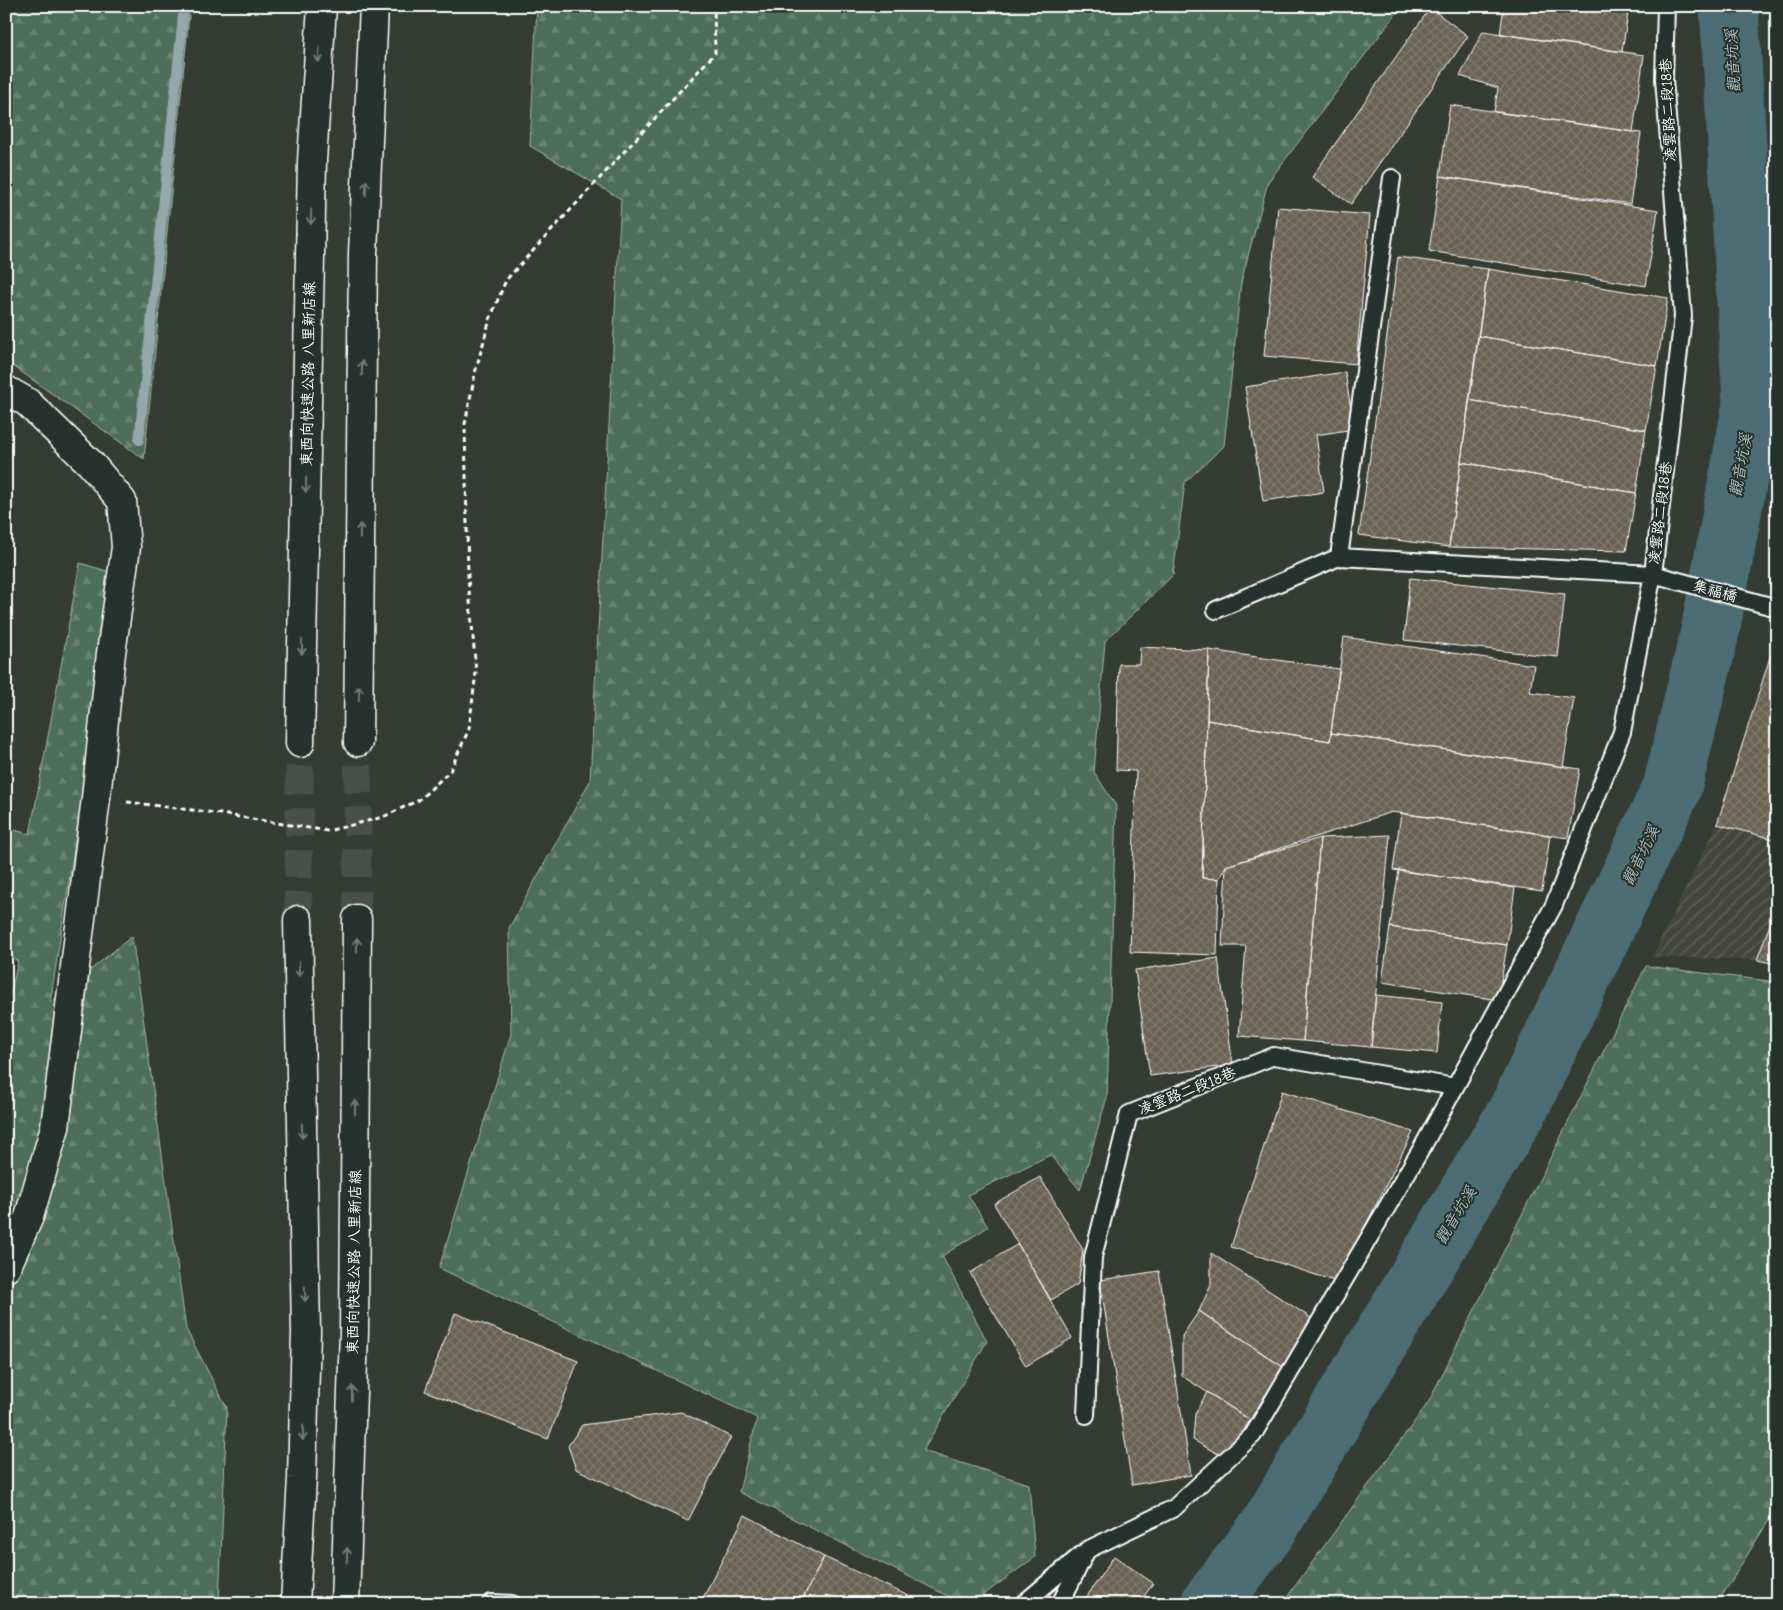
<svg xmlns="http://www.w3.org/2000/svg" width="1783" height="1610" font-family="'Comic Neue','LXGW WenKai TC',sans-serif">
<defs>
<pattern id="industrial-furrows" width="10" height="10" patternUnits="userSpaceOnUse" patternTransform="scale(1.25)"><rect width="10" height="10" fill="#44473d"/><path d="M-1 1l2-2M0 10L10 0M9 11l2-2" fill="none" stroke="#60635a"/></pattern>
<pattern id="forest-firs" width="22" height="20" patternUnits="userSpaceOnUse" patternTransform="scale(1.25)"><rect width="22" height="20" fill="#4e6e59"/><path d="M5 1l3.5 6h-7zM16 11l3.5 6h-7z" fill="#698472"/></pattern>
<pattern id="building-cross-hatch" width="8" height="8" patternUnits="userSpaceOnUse" patternTransform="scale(1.25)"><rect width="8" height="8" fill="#6a6252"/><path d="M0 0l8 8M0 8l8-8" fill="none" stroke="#807a6c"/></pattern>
</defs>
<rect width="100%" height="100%" fill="#343c34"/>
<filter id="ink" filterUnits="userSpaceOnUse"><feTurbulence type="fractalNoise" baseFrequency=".02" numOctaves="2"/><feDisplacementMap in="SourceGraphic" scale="10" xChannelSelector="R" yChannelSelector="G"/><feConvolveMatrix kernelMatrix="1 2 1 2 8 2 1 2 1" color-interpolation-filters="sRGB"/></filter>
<g filter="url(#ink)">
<!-- industrial -->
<path fill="url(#industrial-furrows)" d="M1772,651h5v313l-20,-4 -105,-3 65,-133z"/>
<!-- forest -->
<path fill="url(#forest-firs)" stroke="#a6b6ac" d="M6,6h184l-46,453 -138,-98z
M537,6h865l-134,176 -27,100 -17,164 -39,36 -12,93 -68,66 -11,131 22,34 -9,291 -27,93 -30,-35 -82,40 20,32 -46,29 45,85 -64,110 106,33 6,73 -64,47h-7l-225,-112 18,-74 -318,-150 72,-234 -2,-106 81,-147 31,-582 -91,-53z
M80,563l37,11 -67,429 82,-67 54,393 41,79 -8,196h-213v-592l12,-50 -12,-11v-123l24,6z
M1646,966l131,16v525l-60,97h-435l146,-201z"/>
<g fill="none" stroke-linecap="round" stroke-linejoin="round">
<!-- stream -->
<path stroke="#94a7ab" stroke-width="10" d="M139,440l45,-434"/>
<!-- river -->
<path stroke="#4c6d73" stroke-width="59" d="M1210,1604l57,-74 252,-422 153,-320 38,-156 42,-228 -23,-398"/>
</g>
<!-- building -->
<path fill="url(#building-cross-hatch)" stroke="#fff" d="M1504,6h125l-7,46 -122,-18z
M1430,8l38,28 -117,168 -39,-27z
M1483,31l161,24 -11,77 -139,-20 4,-24 -38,-12z
M1450,105l191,28 -11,71 -190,-28z
M1440,176l218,34 -12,76 -217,-35z
M1278,207l92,8 -14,149 -92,-8z
M1398,257l90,12 -39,278 -90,-12z
M1488,269l180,29 -11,68 -179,-30z
M1478,336l179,30 -11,64 -177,-30z
M1345,372l9,57 -38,6 8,57 -61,9 -18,-114z
M1469,400l177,30 -10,63 -175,-31z
M1461,462l175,31 -10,58 -177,-4z
M1410,578l155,16 -7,63 -154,-17z
M1344,637l190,28 -4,27 44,6 -11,69 -232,-34z
M1140,647l69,3 -7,228 17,1 -2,76 -87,-3 6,-181 -20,-1 3,-106h20z
M1209,650l130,19 -9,72 -123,-21z
M1772,651h5v189l-60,-16z
M1207,720l123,21 1,-8 249,36 -12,69 -176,-26 -166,54 -7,13 -17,-1z
M1401,813l149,22 -8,56 -149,-21z
M1390,835l-19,212 -68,-6 17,-203z
M1320,838l-17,203 -64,-5 7,-90h-24l4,-80z
M1399,870l116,18 -8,57 -117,-18z
M1777,905v59l-20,-4z
M1390,927l117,18 -9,55 -116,-18z
M1218,958l15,107 -83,11 -15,-106z
M1376,995l66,7 -5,51 -66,-6z
M1282,1091l131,41 -76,150 -106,-35z
M1040,1177l43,73 -5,34 -27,16 -57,-96z
M1018,1244l54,94 -46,28 -56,-93z
M1211,1253l100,65 -28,49 -84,-56 12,-26z
M1159,1271l32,204 -59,10 -32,-205z
M1199,1311l84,56 -33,53 -68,-44v-40z
M455,1313l123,48 -30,78 -123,-48z
M1207,1392l43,28 -9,15 -21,20 -27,-15 2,-26z
M681,1412l50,25 -43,84 -112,-52 -8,-23 14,-21z
M745,1515l79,42 -24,47h-100z
M1114,1556l39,27 -14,21h-57z
M824,1557l102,47h-126z"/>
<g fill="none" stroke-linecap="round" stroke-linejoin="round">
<!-- trunk-tunnel -->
<path stroke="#485048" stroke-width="28" stroke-dasharray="28 14" stroke-linecap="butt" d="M357,919l1,-177
M298,920l2,-177"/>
<!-- service casing -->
<g stroke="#fff" stroke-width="20">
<path id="service" d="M1339,557l53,-379
M1216,610l123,-53 314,17 124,34
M1086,1415l7,-158 36,-143 145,-58 181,31
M491,1603l21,1
M1023,1604l58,-49
M1060,1604l27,-54 87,-42 79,-73 170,-289 131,-241 68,-173 31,-158 30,-258 -19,-237 2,-73"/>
</g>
<!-- minor casing -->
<g stroke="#fff" stroke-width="31">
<path id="minor" d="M6,390l21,12 64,62 31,37 4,46 -15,106 -15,145 -41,329 -26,90 -23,51"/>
</g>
<!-- trunk casing -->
<g stroke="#fff" stroke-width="31">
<path id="trunk" d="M358,742l5,-489 11,-247
M300,743l12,-582 10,-155
M295,1604l7,-126 4,-146 -8,-412
M345,1604l9,-273 3,-412"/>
</g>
<!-- path -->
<path stroke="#fff" stroke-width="3" stroke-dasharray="5 4" stroke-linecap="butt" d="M127,802l81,10 120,19 55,-14 36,-17 31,-29 19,-42 7,-57 -8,-94 -3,-154 11,-55 14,-50 16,-39 209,-227 -1,-47"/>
<!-- service -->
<use href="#service" stroke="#26332d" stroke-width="16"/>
<!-- minor -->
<use href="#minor" stroke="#26332d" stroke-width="28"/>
<!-- trunk -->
<use href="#trunk" stroke="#26332d" stroke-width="28"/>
</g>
<!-- one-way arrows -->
<defs><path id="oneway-shaft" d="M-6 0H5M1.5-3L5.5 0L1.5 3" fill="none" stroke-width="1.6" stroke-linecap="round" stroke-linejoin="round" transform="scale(1.25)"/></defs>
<g stroke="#727a76">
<use href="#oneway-shaft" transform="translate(319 55) rotate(94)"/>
<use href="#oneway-shaft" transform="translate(366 188) rotate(-88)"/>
<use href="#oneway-shaft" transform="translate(311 217) rotate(91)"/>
<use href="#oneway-shaft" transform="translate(362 368) rotate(-89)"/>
<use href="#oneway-shaft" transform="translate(306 485) rotate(91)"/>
<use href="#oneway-shaft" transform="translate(360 531) rotate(-89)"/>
<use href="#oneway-shaft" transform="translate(302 647) rotate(91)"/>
<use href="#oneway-shaft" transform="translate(359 693) rotate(-89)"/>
<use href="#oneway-shaft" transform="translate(357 945) rotate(-90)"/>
<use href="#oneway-shaft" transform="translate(299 969) rotate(89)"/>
<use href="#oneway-shaft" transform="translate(355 1107) rotate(-90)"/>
<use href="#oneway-shaft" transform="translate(302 1131) rotate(89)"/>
<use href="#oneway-shaft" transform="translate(305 1294) rotate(89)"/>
<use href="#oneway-shaft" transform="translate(352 1393) rotate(-89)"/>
<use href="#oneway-shaft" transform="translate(303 1433) rotate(91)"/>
<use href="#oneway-shaft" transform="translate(347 1555) rotate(-88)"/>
</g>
</g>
<g text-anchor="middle" stroke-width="4" stroke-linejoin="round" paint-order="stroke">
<!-- street labels -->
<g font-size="15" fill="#fff" stroke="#26332d">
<text transform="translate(1668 110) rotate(-93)" y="5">凌雲路二段18巷</text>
<text transform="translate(308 374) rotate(-89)" y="5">東西向快速公路 八里新店線</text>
<text transform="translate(1660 513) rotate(-83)" y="5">凌雲路二段18巷</text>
<text transform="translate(1715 591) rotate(15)" y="5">集福橋</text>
<text transform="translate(1187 1091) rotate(-22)" y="5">凌雲路二段18巷</text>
<text transform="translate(354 1262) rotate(-89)" y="5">東西向快速公路 八里新店線</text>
</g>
<!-- water labels -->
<g font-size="16" font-style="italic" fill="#aebdc0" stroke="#26332d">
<text transform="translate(1732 61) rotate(-93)" y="6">觀音坑溪</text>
<text transform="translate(1740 465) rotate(-80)" y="6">觀音坑溪</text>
<text transform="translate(1640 855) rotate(-64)" y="6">觀音坑溪</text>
<text transform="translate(1455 1215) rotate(-59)" y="6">觀音坑溪</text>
</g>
</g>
<!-- margin -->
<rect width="1783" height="1610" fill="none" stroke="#26332d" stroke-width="25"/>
<rect x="12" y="12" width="1758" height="1585" fill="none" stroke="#fff" stroke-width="2" filter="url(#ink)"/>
</svg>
